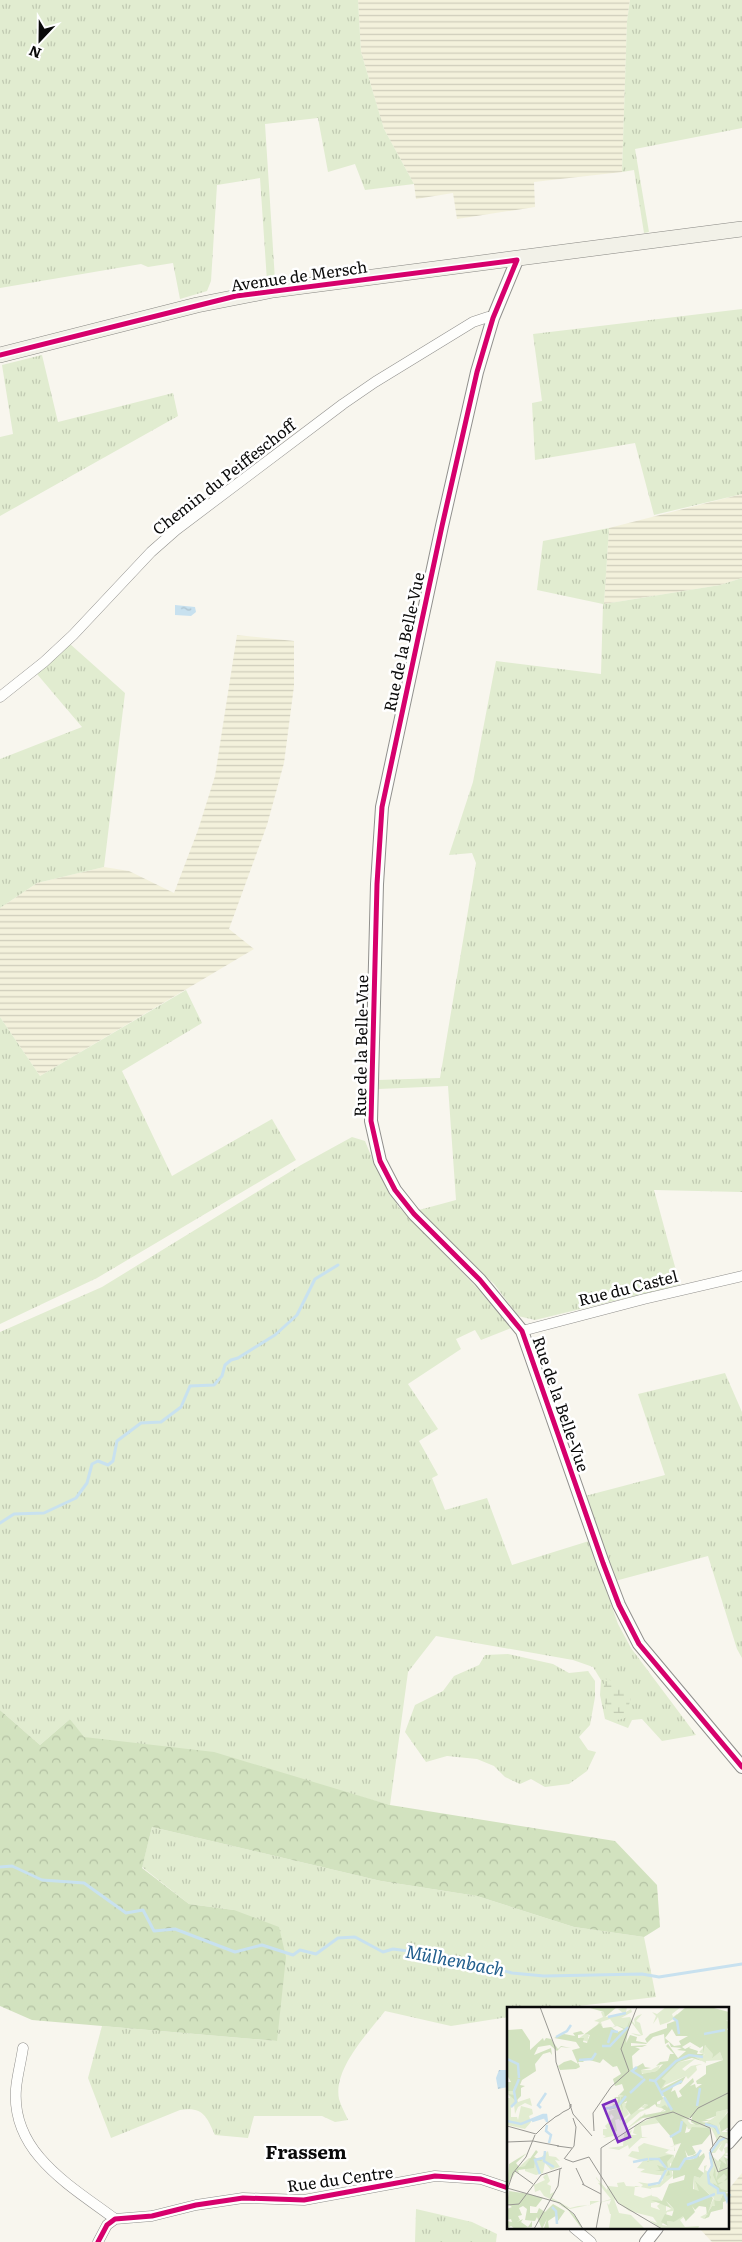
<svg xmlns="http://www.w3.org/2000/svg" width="742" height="2242" font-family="Literata,serif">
<defs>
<pattern id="farmland-rules" width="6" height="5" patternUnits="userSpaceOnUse" patternTransform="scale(1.25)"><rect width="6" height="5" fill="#f3f1dc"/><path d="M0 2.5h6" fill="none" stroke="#cfcdbb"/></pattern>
<pattern id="grass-tufts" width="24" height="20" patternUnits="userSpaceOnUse" patternTransform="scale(1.25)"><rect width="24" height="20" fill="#e1ecd0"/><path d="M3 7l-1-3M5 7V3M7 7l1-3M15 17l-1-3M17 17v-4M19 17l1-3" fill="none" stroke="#c0c9b1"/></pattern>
<pattern id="forest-crowns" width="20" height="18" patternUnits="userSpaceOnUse" patternTransform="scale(1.25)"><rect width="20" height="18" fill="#d2e2bf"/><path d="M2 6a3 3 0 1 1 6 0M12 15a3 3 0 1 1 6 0" fill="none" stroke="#b3c1a3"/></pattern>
<pattern id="wetland-marsh" width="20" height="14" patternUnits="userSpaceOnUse" patternTransform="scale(1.25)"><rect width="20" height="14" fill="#e1ecd0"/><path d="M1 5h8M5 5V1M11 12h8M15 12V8" fill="none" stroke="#c0c9b1"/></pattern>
<pattern id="water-ripples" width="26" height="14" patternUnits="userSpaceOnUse" patternTransform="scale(1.25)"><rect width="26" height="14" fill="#c8e1ef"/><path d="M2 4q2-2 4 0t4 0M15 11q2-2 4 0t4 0" fill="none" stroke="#aac0cc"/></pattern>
</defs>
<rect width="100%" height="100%" fill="#f8f6ee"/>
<!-- farmland -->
<path fill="url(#farmland-rules)" d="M358,0h272l-3,21 -5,151 -88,10 1,25 -78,12 -4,-26 -37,6 -2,-15 -30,-55 -23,-77z
M742,494v84l-22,7 -116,19 5,-76z
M237,635l57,6v45l-10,77 -17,62 -38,104 25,20 -214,127 -40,-59v-109l37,-25 67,-16 25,4 45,22 24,-63 17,-54z
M742,2173v69h-30l-13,-14h29v-38z"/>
<!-- grass -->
<path fill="url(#grass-tufts)" d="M0,0h358l3,52 23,77 30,55 -49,6 -10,-26 -27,8 -10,-54 -53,6 10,156 -8,1 -7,-103 -43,7 -6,96 -4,10 -27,8 -7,-36 -25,4 -7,-3 -141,24z
M630,0h112v128l-107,21 14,83 -5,1 -10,-63 -12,2 5,-151z
M742,309v185l-88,21 -19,-72 -100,17 -3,-57 10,-2 -9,-67z
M42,355l16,67 115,-29 5,23 -178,100v-79l13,-3 -11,-69z
M609,528l-5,76 116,-19 22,-7v614l-88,-2 26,95 -145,35 -17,-4 -23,-31 -76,-75 37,-10 -8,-114 -70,3v-9l62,-2 36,-215 -4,-10 -23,2 24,-73 23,-121 105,13 2,-70 -66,-14 6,-49z
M70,644l55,49 -21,174 -67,16 -37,25v-149l82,-32 -45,-53z
M186,990l16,33 -80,48 50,105 100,-57 24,41 -199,118 -97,46v-307l40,59z
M352,1137l13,4 9,22 24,43 81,84 32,38 -30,12 -6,-10 -19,9 5,10 -53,35 30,45 -19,12 19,34 -6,3 13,32 42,-12 25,67 77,-24 29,83 13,24 65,87 -34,6 -20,-22 -10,1 -4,8 -23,-9 -5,-24 1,-15 -8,-13 -20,-7 -137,-24 -28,36 -18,133 -46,-13 -261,-55 -13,-18 -30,26 -40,-35v-378l102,-45 199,-122z
M725,1373l17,39v246l-5,-9 -29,-93 -93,25 -30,-85 80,-21 -27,-81z
M508,1654l45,10 16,9 19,-2 7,10v16l-5,28 -11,12 9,13 8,2 -9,19 -18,13 -24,3 -14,-8 -11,5 -15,-7 -11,-11 -17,-7 -30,-3 -21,6 -21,-30 10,-27 28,-14 11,-15 25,-11 6,-10z
M152,1827l229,54 96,15 97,31 70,10 12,60 -95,11h-53v9l-57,9 -66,-15c-17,22 -52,58 -46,88 2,7 6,14 9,21l-13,2 -13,-6h-68l-6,22 -33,-3c-8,-18 -12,-29 -35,-25l-69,28 -23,-60 14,-52 175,15 -43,-131 -45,-6 -47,-37z
M416,2209l56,13 25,12 -1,8h-81z"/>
<!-- forest -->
<path fill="url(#forest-crowns)" d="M0,1710l40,35 30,-26 14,18 130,15 176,53 225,36 42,44 3,42 -16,10 -70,-10 -97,-31 -96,-15 -229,-54 -10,41 47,36 45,6 45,17 7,30 -9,84 -245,-21 -32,-14z"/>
<!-- wetland -->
<path fill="url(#wetland-marsh)" d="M605,1679l17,4 9,15 -6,20 -8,2 -10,-6 -4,-22z"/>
<!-- water -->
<path fill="url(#water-ripples)" d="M175,605l20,2 1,5 -5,4 -16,-1z
M499,2070h7l2,2v15l-10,2 -2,-11z"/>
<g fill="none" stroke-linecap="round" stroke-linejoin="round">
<!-- stream -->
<path stroke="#c8e1ef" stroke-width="3" d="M0,1523l14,-9 30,-1 32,-15 11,-15 5,-19 6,-3 10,4 5,-4 4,-20 24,-18 20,-1 20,-15 9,-21 24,-1 8,-9 3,-11 6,-5 7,-2 37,-23 22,-20 18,-36 23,-14
M0,1867l12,-1 30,14 42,3 42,30 17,-3 11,21 21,-2 60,23 27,-7 31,10 7,-5 16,4 22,-16 17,-1 28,15 10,-3 61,8 58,16 32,3 98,-2 17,3 83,-13"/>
<!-- minor casing -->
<g stroke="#91908d" stroke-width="11">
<path id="minor" d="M0,697l44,-35 29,-27 78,-83 25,-22 167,-126 32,-22 98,-60 15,-5 5,1
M522,1331l122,-32 98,-23
M23,2048c-2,14 -6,28 -7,41 -5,64 55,97 99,130l37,-3 44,-11 47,-7 61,2 131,-24 46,3 27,9
M574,2228l17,14
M98,2242l9,-17 8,-6"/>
</g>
<!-- tertiary casing -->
<g stroke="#91908d" stroke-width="14">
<path id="tertiary" d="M517,260l-24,58 -16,54 -35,154 -60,281 -5,77 -6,237 9,40 15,29 19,24 66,66 42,51 81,232 16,42 20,39 103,123
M728,2143l14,-16
M646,2242l11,-14"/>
</g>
<!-- secondary casing -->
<g stroke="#888783" stroke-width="16">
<path id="secondary" d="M0,355l197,-50 76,-15 469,-61"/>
</g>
<!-- minor -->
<use href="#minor" stroke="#fefefc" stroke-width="10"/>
<!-- tertiary -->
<use href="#tertiary" stroke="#fefefc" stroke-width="12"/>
<!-- secondary -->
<use href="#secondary" stroke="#f2f1e8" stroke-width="15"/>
<!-- cycleway casing -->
<g stroke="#fff" stroke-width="8">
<path id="cycleway" d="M0,355l236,-59 281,-36 -24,58 -16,54 -35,154 -60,281 -5,77 -6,237 9,40 15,29 19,24 66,66 42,51 81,232 16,42 20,39 103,123
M98,2242l9,-17 8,-6 37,-3 44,-11 47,-7 61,2 131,-24 46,3 27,9"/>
</g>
<!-- cycleway -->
<use href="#cycleway" stroke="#d6006c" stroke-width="5"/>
</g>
<g text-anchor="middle" stroke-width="5" stroke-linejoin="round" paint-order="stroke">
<!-- street labels -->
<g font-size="16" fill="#0a0a0a" stroke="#fff">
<text transform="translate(299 276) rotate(-8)" y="6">Avenue de Mersch</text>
<text transform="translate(224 477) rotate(-38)" y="6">Chemin du Peiffeschoff</text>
<text transform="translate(404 642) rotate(-78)" y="6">Rue de la Belle-Vue</text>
<text transform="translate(361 1046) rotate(-89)" y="6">Rue de la Belle-Vue</text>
<text transform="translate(628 1288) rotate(-14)" y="6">Rue du Castel</text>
<text transform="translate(561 1404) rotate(71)" y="6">Rue de la Belle-Vue</text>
<text transform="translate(340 2179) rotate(-8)" y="6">Rue du Centre</text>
</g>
<!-- water labels -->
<g font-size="18" font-style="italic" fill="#225e8d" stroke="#fff">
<text transform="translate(455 1961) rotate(11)" y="6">Mülhenbach</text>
</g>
<!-- quarter labels -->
<g font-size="19" font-weight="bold" fill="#0a0a0a" stroke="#fff">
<text x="306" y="2159">Frassem</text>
</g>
</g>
<!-- overview -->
<g transform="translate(507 2007)">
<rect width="222" height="222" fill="#f8f6ee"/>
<path d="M120,0l-1,5 5,-3 1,3 -11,6 9,-1 5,8 -1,-6 3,-3 5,-2 -6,7 4,2 3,12 -4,1 -4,-1 -4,-2 10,2 -9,-12 -6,7 -9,-4 -9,3 7,-3 -5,-7 -9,3 2,6 -3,-5 -14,11 4,2 -2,1 1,5 -11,-3 19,-14 2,-3 -5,-1 9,-4 -2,-5h4v5l15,-2 3,-2 -5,-4zM159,0h15l-9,7 1,3 4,-3v2l-8,6 -9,3 -2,-8 -5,7 3,-8 -4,-4 5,2zM199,38l8,8 -2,4 8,-5 3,8 -17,1v2h-1l-9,3 1,4 -9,9 -2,-3 -21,9 -2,3 6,3 -6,3 4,6 2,4 -1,4 -11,7 7,-6 -7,-2 -1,-3h4l2,-8 3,4v-3l-10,-9 -3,5 -4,-11 -5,2v-3l-7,-5 18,3 2,-8 -12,3 -9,-4h16l9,-5 -5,15 6,2 -4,3 -1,-3 -1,4 4,4 3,-4 -1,-6 18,-18 16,-3 -13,10 3,2 6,-5 15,-3 -14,-7 13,-1 -6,-3zM8,78l3,17 12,-4 2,8 -7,-3 -7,4 -3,7 -1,-10 -3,4v9h6l1,3 3,-14 11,3 1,5 -4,2 2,6 -6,7 -18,-4v-27h3l-3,-7h6zM121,83h4l-11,14 1,4v-5h7l-4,3 4,8 -9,7 -1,-2 -4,1 2,11 -5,2 7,2 -16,3 3,-2 -3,-1v-6h4l-2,-3 9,-9 -3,-3 -2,5 -4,-5 3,1 1,-4 10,-3 -1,-13 6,1zM139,97l4,4 -10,4 1,5 4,-4 1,3 -22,15 17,-15 -1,-4 -16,14 -2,-3 13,-13 10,-1 -4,-2zM185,100l1,3 -5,11 3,3 12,1 13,-9v-4l13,-3 -10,16 2,7h7l-3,-2 4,-1 -2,9 2,-1v7l-3,-1 -4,9 -3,-3 4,-7 -8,11h-5l6,-6v-9l-5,-10 -23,1 -2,-5 -4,-1 -3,-7h11zM147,110l5,6 -18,3 1,11 6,1h-7l-12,11 -1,-4 -9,5 -11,-2 15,-2 1,-12 8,-4 -2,5h7l-4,-2 2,-8zM137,136l30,8v-5l-5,1 13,-4 -8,3 1,5h3h-4l-5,-1 -4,3 9,2v4l4,-2 1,10 7,-9 11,-2 -10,4 -7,8 -10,-5v5h5h-4l2,8 -13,11 -9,1 1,8 5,1 2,-5 -2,5 5,4 -11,2v4l9,3 -3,-4 5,-4 4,3v6l5,-2 -7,-8 9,7 9,1 -15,3 -5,13 6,1 -1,-5 7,1 9,-8v1l3,4v3l-2,-5 -4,3 5,7 14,-1 -1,3h-37l-12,-9 8,3 -4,-6 -24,-6 -15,-12 5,14 12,2 14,14h-36l2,-15h-1l-3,-11 2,2 2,-5 -9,2 -6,24 5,-24 10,-3 -13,-16h2l-4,-5v-1l11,13 1,-4 10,1 -1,-4 7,-1 2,4 15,1 2,-2 -5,-3 19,3 6,-5 -2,-5h-4v4v-4l-17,-3 5,-3 -8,-1 6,-7 -15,-5 4,-5 7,1 -1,-5zM128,179l16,3 1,6 -9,3 -9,-3zM222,139v6l-4,2 4,2h-5l5,8 -4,-5 1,5 -3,-2 -4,5 -2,12 7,-5 4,2 1,15 -8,-1 8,4h-6l-3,7 -6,-1 2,6h-4l-8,13 -4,-2 6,-3 8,-16 -19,-16 5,9 -6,2v-17l6,2 4,-5v-7l3,-1 -2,5 4,2 4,-6 -4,-8 2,-3 7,6 7,-8 -1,-5zM41,144l1,5 7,1 4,4 -5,-1 5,7 -9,3 -6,-7 -2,10 -7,2 -11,-4v-5l-6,1 10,-9 9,2zM40,166l3,8 -3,3 4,2 -1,8 4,-2 -2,6 18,10 8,-2 12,-1v-4h10l-11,4 2,10 -2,-10 -19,4 -26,-13 -4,-6 -5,2 -1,-7 11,-5 -2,-3z" fill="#e1ecd0" fill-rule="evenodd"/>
<path d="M110,0l-12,10 -1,-5 -14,-4zM179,0l28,1 15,4v9l-3,-1 4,3 -3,7h3l-1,79 -13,3v4l-11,4h6l-10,2 9,1 6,3 3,5v4l-8,-11 -15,1 -5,-3 1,-5 -11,2 6,6 -2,8 4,-1 3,-5 17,1 2,5 -9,11 -10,2 4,7 -3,2 -5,1 -3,-6 2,7 -5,5 1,2 2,-4 9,-1v-1h-6l12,-6 -1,5 5,-4 1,4 -7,12 6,4 -4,5 -6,-2 -1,13 6,2 -4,-10 18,17 -6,17 -1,-8 -7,-1 -4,4 -3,-4 3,6 -9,9 -3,-5 -9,6 -7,-1 1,5 -7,-4 4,-8 7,2 2,-7 -8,-8 5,7 -20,-8 11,1 7,-17 15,-4 1,-5 -12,4v-8l-4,-1 1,5 -4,1 15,-33 -7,2 -2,-7 -18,-21 -13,1 -6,5 6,-6 4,-2 21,-4 -5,-4 4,-2 3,3 -2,-10 -5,-4 2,5 -6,3v5l-2,-3 -6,4 -5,1 4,-4 -3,-1 -14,11 -6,-8 2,-6 -5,3 1,8 -3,-8 -1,4 -12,2 8,-3 -3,-2 5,-2 1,-4 -4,-2h6l1,6v-6l3,-1 -5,-1 5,-5 -2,-6 -7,2 -2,-7 8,-5 -4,-8 -4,1 -10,-8 -3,4 -14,-4 -7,1v1h4l1,1h-6l2,5 -4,2 -16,1 -2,-4 6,-4 7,-2 7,4 -6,-14 8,-2 -4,-6 -22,-4 10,-4 11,2 -2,-3 8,-2 3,3 -6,1v3h6l-1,4 4,1 3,-8 -5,-1 15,-11 3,5 8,-1 7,5 6,-3 -7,-4 9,4 4,-9 -4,23 4,-8 7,2 -1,4 11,2 -2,-4 5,-5 17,-6v-4l8,-3 -2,-3zM165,22l4,7h12l-9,5 2,4 -7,1 -9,-8zM157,27l1,10 4,-2 2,5 11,1 -5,2 9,1 -8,7 -10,-14 -2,2 8,8h-4l-2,7 -8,1 -4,4 7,-2 -6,7 -15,3 -1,-4 10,-2 -6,-1 -2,-4 -10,6 -1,-13 8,-7 -5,-2h7l5,-2 -16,1v-3l15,1 7,-7zM183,35l10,6 3,-2v7l2,-8 8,9 -1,4 8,-6 3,8 -17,6v8l-10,7 1,3h5l-6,4 -1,-4 -5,2 4,-4 -1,-4 -14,13 3,5 -4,2 -3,-8 -4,2 3,-7 7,-1 5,-8 -25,13 5,-8 -4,-2 17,-17 13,-4 10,3 -9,-5 8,1 3,-3h-7l1,-3 -9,-3 2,-2 -6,3 -3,-2zM15,22l8,12v9l13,-12 1,3 2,-3 5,1 7,10 3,-3 10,2 -10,-1 -4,4 -7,-6 -12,2 -4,8 17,-7 1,7 -2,-3 -7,2 -8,10 1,7 -14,9 -2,5 5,1 -4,2v8l-5,5 -8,-7 7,1v-9l-2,5h-6v-11l1,2h3l-4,-7v-45zM222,104v16l-8,5 -2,-9zM29,143l2,2 -4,5 9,4 -8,-1 -1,8 -16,2 1,3 -3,-2 -9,15 2,-22 18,-11 -11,10 3,4 6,-1zM202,147l4,9 -1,4 -4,5 3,5 -2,6 5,4 3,1 -3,-3 -1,-2 5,3 -5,-11 2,-8 1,13 5,-18 -2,-1v-2l7,5 -2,-7 4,2 1,3 -2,-2 2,19 -5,2 3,-4 -3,-3 -7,6 1,3 5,-1 -5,3 3,4 8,2 -4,2 4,1v6l-6,2v7l-12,3 -2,5 -5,2 8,-13h3l-1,-6 6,1 3,-7 -6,-1 1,-4 -10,-5v-12l4,-9zM160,148h6l-6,7 1,6 -5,-4 4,5 -3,2h-9l5,-1 -3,-5 8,3 -6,-9 -14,3zM2,184l20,3 22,6 9,4 7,4 7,7 5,6 3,8 -14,-19 -14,-9 -11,-3 -7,9 -6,-1v7h7l2,-5 6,4 8,-8 12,7 -7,10 -1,-6 -9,6 1,8 -5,-1 3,-9 -5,10 -5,-12 -2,4 -10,-1 2,-11 -4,-3 -4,2 3,7 -4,1 2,4 -3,2 6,-3 -2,3 7,5 4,-6v6l-17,2 -4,-3 -4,3v-8l5,1 -1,-3 -4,1v-11l5,-2 -5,-3z" fill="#d2e2bf" fill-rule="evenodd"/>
<path fill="none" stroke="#c8e1ef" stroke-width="2.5" d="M101,10l18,-4M166,11l4,3 2,13M197,27l21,-4M49,30l11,-6 4,-6M101,36l4,-12 6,1M95,39h8l18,-19M0,52l11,5 1,14M72,53l13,-1 4,-6M130,60l-5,4 11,7M142,73l6,1 8,15M148,74l21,-20 13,-6 14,2M155,85l20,-11M123,86l15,-14M157,90l8,13M190,99l3,-18M4,100l5,-5 -2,-11 5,-12M34,101l-3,-3 8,-12M97,102l14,-3 8,-10M0,114l14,3 22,-9h3l1,7M25,114l13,-4 1,3M198,117l11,3 3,7M40,118l-1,6 5,4 -2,8M163,130l10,-6 2,-10M218,131l-6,3 -9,12 2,13 -4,7 1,10 9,6v4h6l3,8 3,-7M38,144l-1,10 10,6M142,152h10l7,9M126,155l15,-3M160,162h12l6,-10 11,-2 5,-7M33,167l-5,-14 8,-2M141,178l11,-2 7,-13M180,198l28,-11M45,200l4,4 1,13"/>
<path fill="none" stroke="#999893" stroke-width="1" d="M33,0l15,40 1,15M49,55l17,52 19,22M183,111l8,-10 32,-16M0,119l29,8M87,124l-1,-18 18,-26 18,-16 -8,-22 16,-42M29,127l10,-10 8,-6 1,-1 4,-2 4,-3 6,-3 2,-2v-3l-1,1v3M223,133l-10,-4 -10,14 8,22 12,-5M0,135l26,-1 26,5M50,139l15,2M94,141l45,-29 27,-7 37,16 3,18M57,152l10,-13 2,-19 -3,-9M58,152l8,3 16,-5 29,46 44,26M69,161l8,17M8,164l18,13M75,177l19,10M0,181l53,15 14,11 9,15M0,184l6,-18 13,-16 9,-22M0,198l12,-1 22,-29 21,-7M27,222l24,-43 2,-17M89,222l5,-27v-54"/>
<path fill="#7b2cbf" fill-opacity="0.15" stroke="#7b2cbf" stroke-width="2.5" d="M108,93l15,37 -12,5 -15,-37z"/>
<rect width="222" height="222" fill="none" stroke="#0a0a0a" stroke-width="2.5"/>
</g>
<!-- north arrow -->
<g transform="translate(40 40) rotate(202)" stroke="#ffffff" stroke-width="4" paint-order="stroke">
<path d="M0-4L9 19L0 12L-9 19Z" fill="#0a0a0a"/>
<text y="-8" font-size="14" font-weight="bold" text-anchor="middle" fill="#0a0a0a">N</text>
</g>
</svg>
